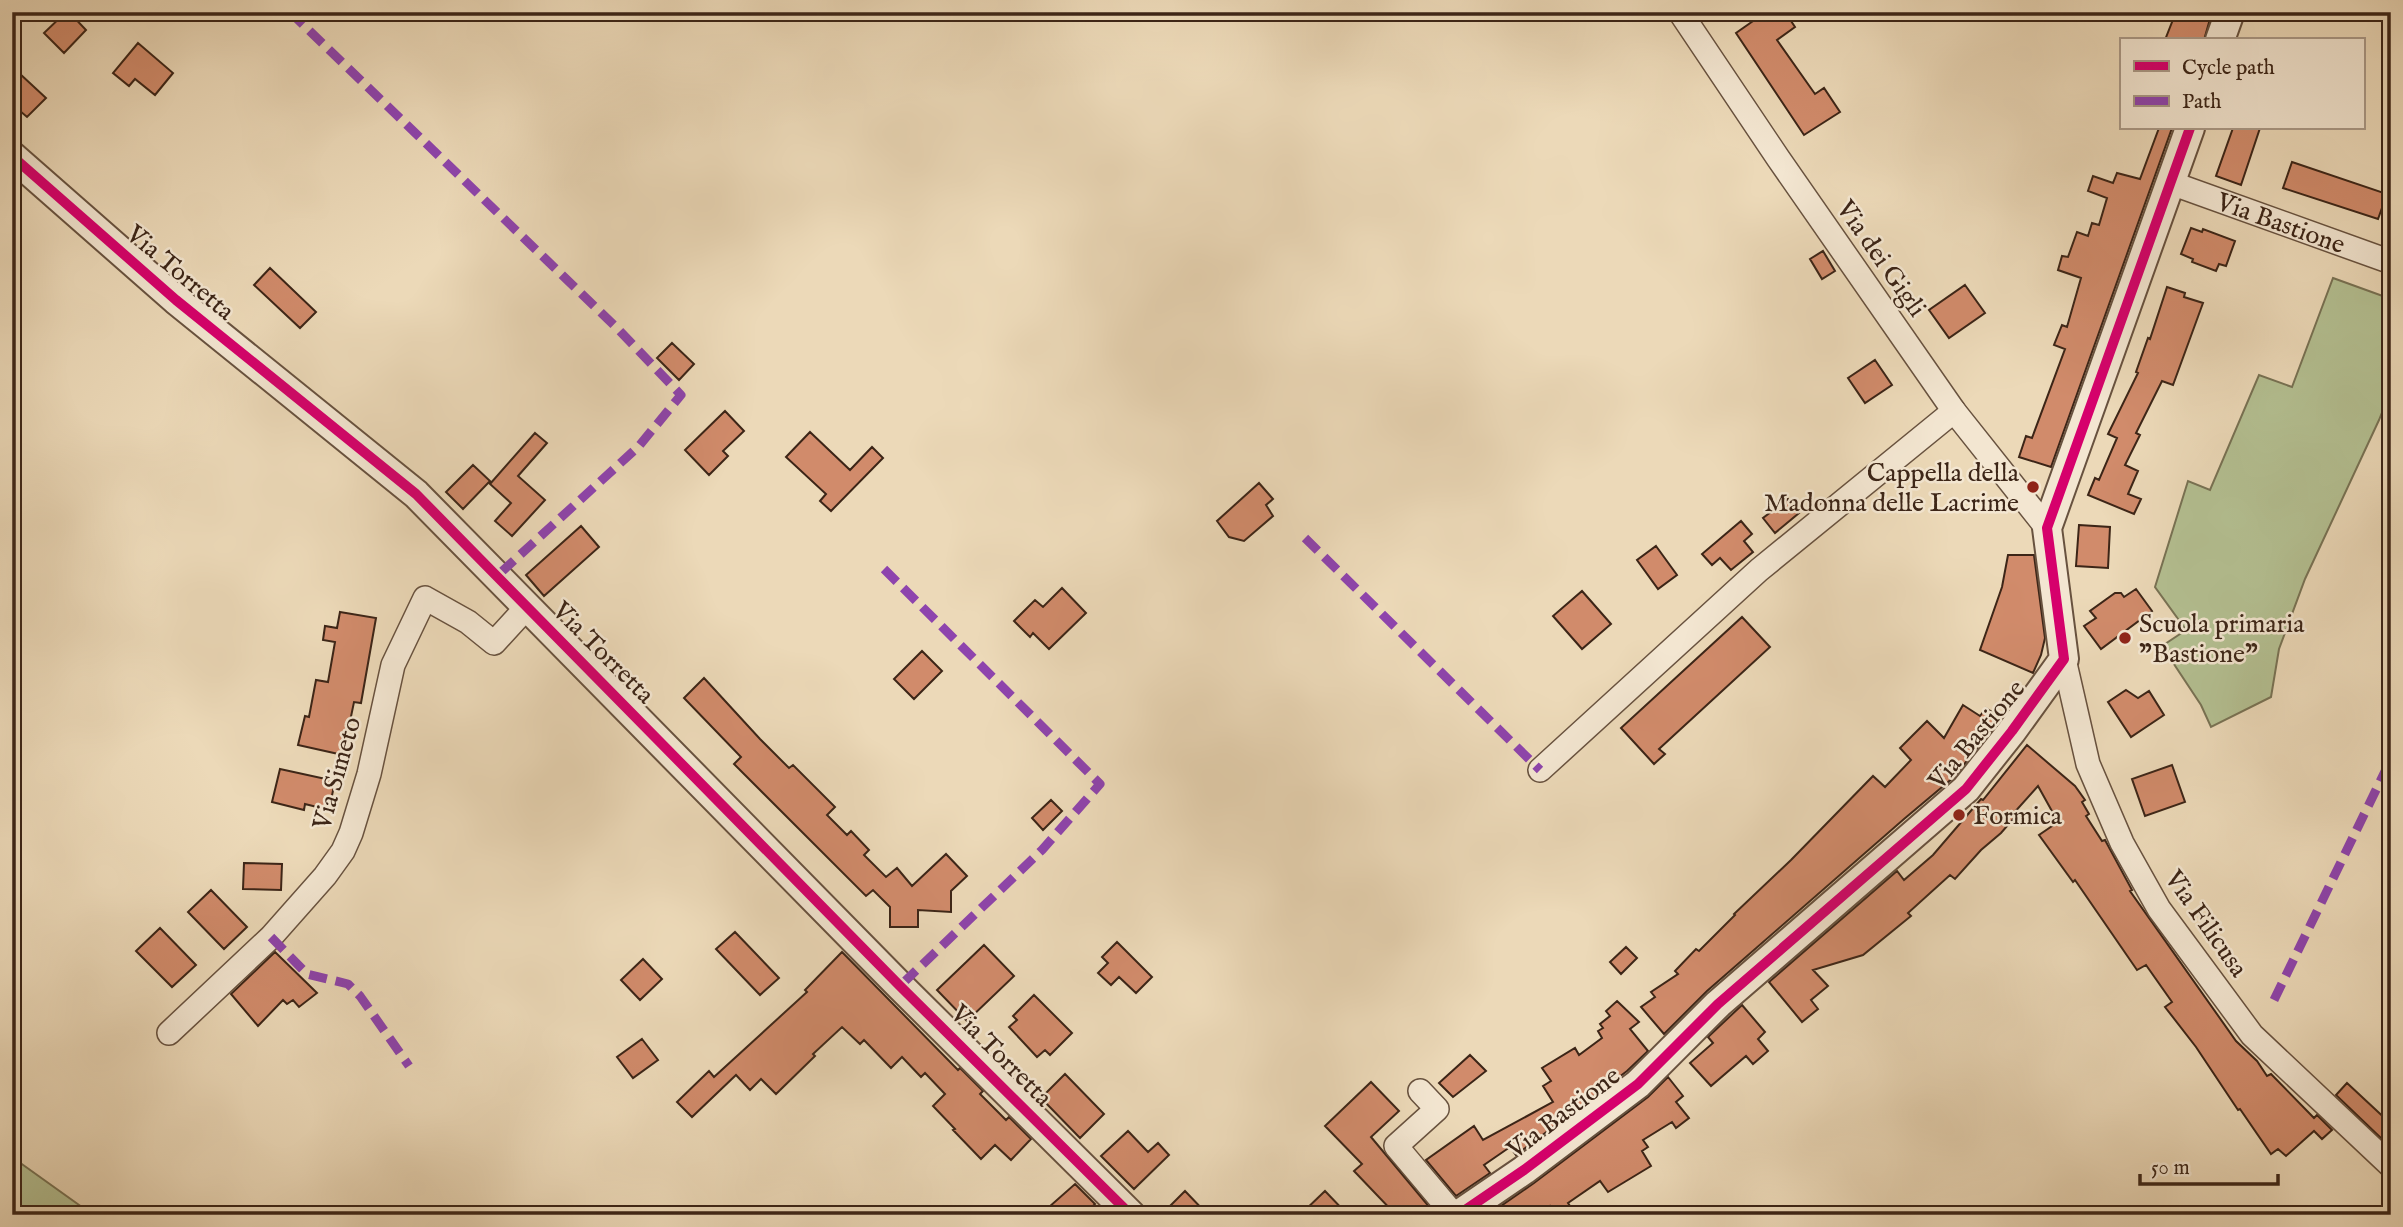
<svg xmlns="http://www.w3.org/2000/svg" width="2403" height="1227" font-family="'IM FELL English',serif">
<rect width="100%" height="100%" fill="#ecd9b8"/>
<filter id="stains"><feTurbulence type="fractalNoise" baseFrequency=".00286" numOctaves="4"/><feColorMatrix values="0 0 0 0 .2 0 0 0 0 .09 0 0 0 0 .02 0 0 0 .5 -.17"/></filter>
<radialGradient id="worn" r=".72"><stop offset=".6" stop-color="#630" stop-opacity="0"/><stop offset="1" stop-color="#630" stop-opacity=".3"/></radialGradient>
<!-- green -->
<path fill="#b4c092" stroke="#787254" stroke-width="2" d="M2333,278l58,21v91l-12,30 -74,159 -26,70 -8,48 -60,30 -10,-22 -39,-59 24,-16 -31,-43 33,-106 22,9 49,-115 33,12z
M12,1157l81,58h-81z"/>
<!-- building -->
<path fill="#d18b6b" stroke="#3c2517" stroke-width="2" d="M66,12h3l17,18 -22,23 -20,-20z
M1766,12h19l10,15 -18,13 38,54 9,-6 16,24 -36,23 -68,-102z
M2176,12h36l-8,28h-39z
M138,43l35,30 -18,22 -20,-16 -6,7 -16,-13z
M19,73l27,25 -19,19 -15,-13v-23z
M2159,128h13l-121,339 -32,-10 7,-21 6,2 33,-89 -11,-4 8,-20 5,2 14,-49 -23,-8 4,-14 6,1 9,-25 11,4 4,-13 7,2 8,-27 -19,-7 5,-15 20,7 4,-10 23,6z
M2233,128h27l-19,57 -25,-9z
M2292,162l95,32 -9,25 -95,-31z
M2191,228l11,4 1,-3 32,12 -9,25 -7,-2 -3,7 -24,-9 1,-3 -12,-5z
M1823,251l12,20 -13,8 -12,-20z
M270,268l46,44 -16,16 -46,-43z
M1965,285l20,28 -36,25 -20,-28z
M2167,287l18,6 -1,4 19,6 -30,82 -11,-4 -26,52 4,2 -15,30 13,6 -10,23 13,5 -7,15 -46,-19 7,-17 4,2 18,-42 -9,-4 30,-61 -2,-1 12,-34 2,1z
M672,343l22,21 -15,16 -22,-22z
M1875,360l17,25 -27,18 -17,-25z
M725,411l19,20 -21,20 5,5 -19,19 -24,-25z
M810,432l40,38 22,-23 11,11 -52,53 -11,-10 6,-7 -40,-37z
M535,433l12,10 -29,33 27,24 -33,36 -17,-15 16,-18 -21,-19z
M473,465l17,16 -27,28 -17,-17z
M1259,483l14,16 -7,6 7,11 -29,25 -15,-4 -12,-16z
M1788,499l11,14 -24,20 -12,-15z
M1741,521l11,13 -8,7 9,11 -22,18 -11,-12 -8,7 -10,-11z
M2079,525l31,2 -2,41 -32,-2z
M581,526l18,21 -55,49 -18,-21z
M1656,546l21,29 -19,14 -21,-29z
M2008,555h26l11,83 -4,17 -8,18 -53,-23 22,-63z
M1062,588l24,25 -37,36 -16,-16 -3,4 -16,-16 21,-21 8,7z
M2136,589l16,22 -51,38 -17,-23 12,-8 -6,-7 25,-18h6l3,4z
M1582,591l29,33 -29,25 -29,-33z
M340,612l36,6 -15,85 -7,-1 -11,53 -45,-10 7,-29 4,1 7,-37 12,2 7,-40 -12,-2 2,-14 12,2z
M1742,617l28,30 -111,102 6,5 -11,10 -33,-36z
M922,651l20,20 -28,28 -20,-20z
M704,678l56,61 29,29 4,-3 42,42 -8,8 20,20 4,-4 18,19 -5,5 22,22 11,-9 15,18 34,-32 21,22 -16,15v21l-33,-2v17h-28v-20l-17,-17 -7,6 -132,-132 7,-7 -57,-59z
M2126,690l12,8 11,-7 15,24 -33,22 -23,-35z
M1963,705l17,11 6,-8 15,10 -47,59 -50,42 -197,172 -43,43 -23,-27 14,-10 -4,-5 27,-18 -3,-3 21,-22 3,2 36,-36 -1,-1 57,-54 82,-84 12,11 26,-27 -11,-12 27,-27 17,17z
M2027,745l48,41 10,14 -3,2 7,12 -3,2 16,25 3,-1 27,50 -2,1 106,150 21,20 10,15 4,-2 43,44 3,-3 15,15 -10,9 -8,-8 -28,25 -8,-7 -7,5 -31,-45 -2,1 -42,-63 -31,-40 7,-5 -26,-37 -9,5 -62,-90 -2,2 -34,-47 19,-13 -20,-36 -26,29 3,2 -14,16 -20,17 -26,29 -5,-4 -42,38 3,3 -48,39 -50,15 15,16 -17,14 7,9 -16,13 -33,-40 128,-111 7,9 29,-25 48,-56 2,1z
M2172,765l13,37 -40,14 -13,-37z
M280,769l55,12 -6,29 -24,-6 -1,6 -32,-8z
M1051,800l11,11 -19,19 -11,-12z
M244,863l38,1 -1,26 -38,-1z
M211,890l36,37 -23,22 -36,-37z
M160,928l36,37 -24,22 -36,-36z
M735,932l44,46 -19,17 -44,-46z
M1117,942l35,35 -16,16 -17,-16 -8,8 -13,-12 10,-10 -6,-6z
M984,945l30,31 -47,45 -30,-31z
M1626,947l11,11 -16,16 -11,-12z
M275,952l42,41 -18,14 -6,-7 -6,4 -4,-4 -25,26 -27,-32z
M842,952l116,118 2,-2 23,23 -3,3 26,26 3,-3 22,22 -20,21 -16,-15 -14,14 -28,-29 2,-1 -22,-23 12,-12 -20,-21 -4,4 -19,-20 -11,11 -27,-28 -4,4 -18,-17 -29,27 2,2 -39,38 -15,-15 -11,11 -14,-15 -44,42 -15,-15 32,-31 5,6 93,-85 -2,-2z
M643,959l19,20 -22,21 -19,-20z
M1034,995l38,38 -22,22 -5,-5 -8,7 -28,-30 8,-7 -4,-4z
M1617,1001l22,21 -9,7 18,22 -21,20 -111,84 -6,-8 -26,18 6,8 -34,23 -30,-36 48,-34 9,14 70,-38 -10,-16 8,-5 -9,-13 33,-20 4,7 23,-17 -4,-7 5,-3 -3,-4 10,-8 -4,-5z
M1742,1005l23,27 -7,7 10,12 -15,13 -7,-8 -35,30 -21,-23 23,-20 -5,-6z
M642,1039l16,21 -25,18 -16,-21z
M1470,1055l16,16 -33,26 -14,-14z
M1065,1074l39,40 -24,24 -39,-40z
M1668,1077l15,19 -7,6 13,16 -13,10 -4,-6 -29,18 5,7 -6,4 9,15 -43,26 -8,-11 -32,22 8,12h-20l-6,-9 -13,9h-49l46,-32 114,-86z
M1371,1082l28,29 -28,26 65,78h-40l-42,-44 8,-7 -37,-38z
M2347,1083l44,41v8l-8,8 -47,-45z
M1128,1131l20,21 10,-9 11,12 -35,34 -33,-33z
M1075,1184l20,20 -11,11h-44z
M1185,1191l23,24h-47z
M1325,1191l23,24h-48z"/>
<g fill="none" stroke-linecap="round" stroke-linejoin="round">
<!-- minor casing -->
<g stroke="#68523f" stroke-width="26">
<g id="minor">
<path d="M1680,12l98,146 176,253 93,117"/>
<path id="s1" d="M2171,183l220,79"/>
<path d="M2064,659l24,105 34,79 37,66 93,126 139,131"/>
<path d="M1540,770l219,-200 195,-159"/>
<path d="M169,1033l102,-96 54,-61 18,-25 8,-18 18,-59 24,-109 32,-67 43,24 26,21 33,-36"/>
<path d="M1420,1091l17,18 -41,37 58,69"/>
</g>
</g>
<!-- tertiary casing -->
<g stroke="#68523f" stroke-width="32">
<path id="tertiary" d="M2220,40l10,-28
M12,156l164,144 240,194 484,492 231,229
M1458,1215l66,-45 114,-86 80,-80 248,-215 46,-58 52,-72 -17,-131 143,-400"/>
</g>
<!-- minor -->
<use href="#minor" stroke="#f3e6d1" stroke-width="23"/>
<!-- tertiary -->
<use href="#tertiary" stroke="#f3e6d1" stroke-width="28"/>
<!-- quiet -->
<path stroke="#8e44ad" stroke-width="9" stroke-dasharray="18 9" stroke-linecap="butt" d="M290,12l327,316 64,67 -42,51 -142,130
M1305,538l235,232
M884,569l216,215 -58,66 -142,136
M271,937l36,37 41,10 12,12 49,70
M2274,1000l117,-241"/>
<!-- cycleway casing -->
<g stroke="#f3e6d1" stroke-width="15">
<path id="cycleway" d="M12,156l164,144 240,194 484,492 231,229
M1458,1215l66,-45 114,-86 80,-80 248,-215 46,-58 52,-72 -17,-131 143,-400"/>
</g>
<!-- cycleway -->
<use href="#cycleway" stroke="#d6006c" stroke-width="10"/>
</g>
<!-- markers -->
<g fill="#8f2418" stroke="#f3e6d1" stroke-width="2.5">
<circle cx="2033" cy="487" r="7"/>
<circle cx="2125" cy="638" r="7"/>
<circle cx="1959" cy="815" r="7"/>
</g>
<g text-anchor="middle" stroke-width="5" stroke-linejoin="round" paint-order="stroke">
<!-- street labels -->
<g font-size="26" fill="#3c2517" stroke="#f3e6d1">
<text dy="9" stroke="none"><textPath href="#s1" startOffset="117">Via Bastione</textPath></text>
<text transform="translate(1882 258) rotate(55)" y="9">Via dei Gigli</text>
<text transform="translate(181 272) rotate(40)" y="9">Via Torretta</text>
<text transform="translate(604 652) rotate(45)" y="9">Via Torretta</text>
<text transform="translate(1976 734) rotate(-50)" y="9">Via Bastione</text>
<text transform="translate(336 773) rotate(-74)" y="9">Via Simeto</text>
<text transform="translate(2207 923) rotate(55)" y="9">Via Filicusa</text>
<text transform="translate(1002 1055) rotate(45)" y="9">Via Torretta</text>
<text transform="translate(1563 1112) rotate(-37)" y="9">Via Bastione</text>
</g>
<!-- poi labels -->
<g font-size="26" fill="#3c2517" stroke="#f3e6d1" text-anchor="start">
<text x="2019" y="481" text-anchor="end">Cappella della<tspan x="2019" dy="30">Madonna delle Lacrime</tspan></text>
<text x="2139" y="632">Scuola primaria<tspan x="2139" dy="30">"Bastione"</tspan></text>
<text x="1973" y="824">Formica</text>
</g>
</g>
<!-- margin -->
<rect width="2403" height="1227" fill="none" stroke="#ecd9b8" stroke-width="42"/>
<rect x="14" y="14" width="2375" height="1199" fill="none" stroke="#3c2517" stroke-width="3.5"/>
<rect x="21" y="21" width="2361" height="1185" fill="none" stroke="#3c2517" stroke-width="2"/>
<!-- legend -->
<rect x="2120" y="38" width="245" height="91" fill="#f3e6d1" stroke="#aa9987" stroke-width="2"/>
<rect x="2134" y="61" width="35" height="10" fill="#d6006c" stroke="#aa9987" stroke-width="2"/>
<text x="2182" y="74" font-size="21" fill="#3c2517">Cycle path</text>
<rect x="2134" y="96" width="35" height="10" fill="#8e44ad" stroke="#aa9987" stroke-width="2"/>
<text x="2182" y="108" font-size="21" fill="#3c2517">Path</text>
<!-- scale -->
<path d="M2140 1174v10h138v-10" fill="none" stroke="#3c2517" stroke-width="3.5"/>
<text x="2151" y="1174" font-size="21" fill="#3c2517" stroke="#f3e6d1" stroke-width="5" paint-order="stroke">50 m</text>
<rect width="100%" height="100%" filter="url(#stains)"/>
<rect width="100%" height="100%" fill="url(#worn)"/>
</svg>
